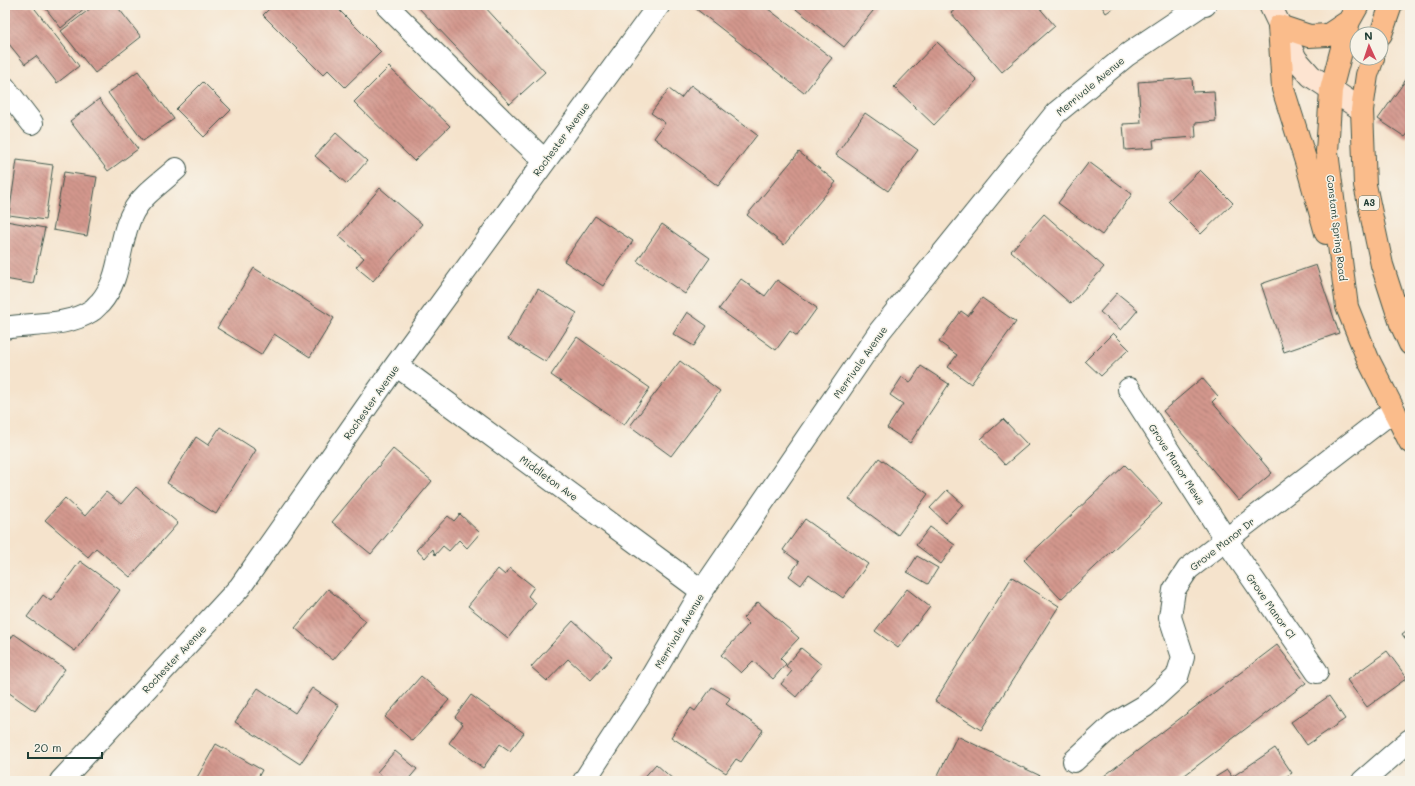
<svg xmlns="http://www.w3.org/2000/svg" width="1415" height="786" font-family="Mali,sans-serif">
<defs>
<pattern id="building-back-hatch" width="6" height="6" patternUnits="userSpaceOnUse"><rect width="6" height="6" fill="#d3978d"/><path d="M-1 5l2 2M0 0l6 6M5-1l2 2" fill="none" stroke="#ab7c74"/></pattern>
</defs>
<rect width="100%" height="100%" fill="#f7f3e8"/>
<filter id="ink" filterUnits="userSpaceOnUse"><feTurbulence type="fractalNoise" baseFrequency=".025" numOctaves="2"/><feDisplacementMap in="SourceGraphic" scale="8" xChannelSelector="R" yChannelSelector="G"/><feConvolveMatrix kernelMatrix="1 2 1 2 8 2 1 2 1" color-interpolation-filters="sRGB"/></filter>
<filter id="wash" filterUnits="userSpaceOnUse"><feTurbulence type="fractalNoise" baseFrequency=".012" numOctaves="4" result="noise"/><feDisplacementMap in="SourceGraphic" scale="16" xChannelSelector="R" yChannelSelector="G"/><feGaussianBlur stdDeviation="0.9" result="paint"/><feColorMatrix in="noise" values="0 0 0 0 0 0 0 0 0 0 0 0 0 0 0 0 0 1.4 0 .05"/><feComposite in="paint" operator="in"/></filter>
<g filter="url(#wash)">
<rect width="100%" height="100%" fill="#f5e3cc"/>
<g id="blocks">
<!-- building -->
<path fill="url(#building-back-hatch)" d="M5,5h27l47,61 -22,17 -21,-27 -11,8 -20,-25z
M43,5h47l-29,23z
M95,5h21l25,32 -46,36 -34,-42z
M273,5h61l47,47 -36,35 -17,-17 -5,5 -60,-60z
M416,5h67l62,67 -35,32z
M691,5h72l69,53 -28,35z
M793,5h83l1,1 -33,41 -52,-41z
M961,5h76l18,21 -53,46 -51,-59z
M1101,5h17l-12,8z
M937,42l40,38 -43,45 -40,-38z
M389,67l61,59 -36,35 -60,-59z
M138,71l36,48 -31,22 -35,-48z
M1410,74v57l-5,6 -27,-18z
M1192,78l1,14 21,-1 2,30 -21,2 1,14 -43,3 1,8 -29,2 -2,-26 18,-1 -3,-41z
M203,82l28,28 -27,27 -28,-28z
M691,85l66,50 -39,51 -64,-48 11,-15 -14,-10 18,-24 12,9z
M99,99l39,50 -30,22 -38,-50z
M865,113l53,37 -30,41 -52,-36z
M336,133l31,28 -20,23 -32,-28z
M799,152l37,30 -52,63 -37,-30z
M17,160l36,5 -8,55 -36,-5z
M1089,162l43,32 -30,41 -44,-32z
M1200,170l33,33 -32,31 -33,-33z
M64,172l33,5 -10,59 -34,-6z
M380,188l42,36 -49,57 -17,-14 8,-9 -25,-22z
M1044,214l60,53 -33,37 -60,-53z
M595,216l38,25 -30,45 -39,-25z
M6,221l39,7 -12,56 -28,-5z
M662,224l48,34 -25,36 -48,-33z
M1316,265l23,68 -55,19 -23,-68z
M254,268l80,50 -24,39 -36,-23 -13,21 -44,-27z
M741,279l24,17 12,-16 40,28 -20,28 -7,-5 -14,19 -57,-41z
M538,289l39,24 -31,49 -38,-23z
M1117,293l21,17 -17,20 -21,-18z
M982,298l34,24 -45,62 -23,-17 9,-12 -18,-13 22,-31 7,5z
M687,312l20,14 -13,20 -21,-12z
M1113,333l16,16 -28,27 -16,-15z
M577,337l73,51 -26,37 -73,-50z
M680,361l40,30 -49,65 -41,-30z
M921,366l28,18 -39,59 -23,-15 16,-24 -13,-9 12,-18 8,6z
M1202,378l16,18 -6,6 60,71 -33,28 -76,-90z
M1003,419l25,26 -23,20 -24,-26z
M220,427l36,23 -40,64 -49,-31 29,-46 12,8z
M393,449l39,32 -61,73 -39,-32z
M879,458l49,36 -30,41 -49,-36z
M1125,465l37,39 -101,95 -37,-39z
M136,487l42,36 -48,54 -34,-29 -8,9 -43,-37 20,-22 20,18 21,-24 15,12z
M947,490l16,14 -17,19 -16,-15z
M460,514l20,19 -13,15 -8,-8 -10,11 -6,-5 -8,9 -2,-6 -8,9 -9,-8 32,-34 6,5z
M805,519l63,45 -25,34 -34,-24 -8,11 -12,-9 10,-14 -16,-12z
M930,527l25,18 -14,19 -25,-19z
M917,556l21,12 -10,16 -21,-12z
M80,561l40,29 -45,61 -48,-34 16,-22 8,6z
M510,568l24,19 -6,9 8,7 -28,35 -40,-32 30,-37 7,6z
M1012,577l47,29 -78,124 -46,-29z
M328,589l38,32 -33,39 -38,-32z
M907,589l23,18 -32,41 -23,-17z
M758,602l41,36 -19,20 6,6 -13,15 -20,-18 -12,12 -20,-18 28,-31 -6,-6z
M573,621l39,36 -21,23 -23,-21 -21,22 -16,-14z
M1410,628v17l-8,-11z
M14,634l51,35 -30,42 -30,-21v-44z
M1277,645l29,38 -129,98h-69l-4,-5z
M801,648l21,17 -26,32 -15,-13 11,-13 -6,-5z
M1387,651l20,27 -40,29 -20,-27z
M421,676l28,24 -36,41 -28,-24z
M712,687l18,11 -4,6 37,26 -22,32 -5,-3 -10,14 -55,-36 20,-29 4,3z
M258,688l37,25 17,-25 27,18 -39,58 -65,-42z
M471,695l53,38 -14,18 -10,-7 -17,24 -34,-25 14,-19 -8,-7z
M1329,696l16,23 -38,26 -16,-23z
M957,736l94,45h-106l-8,-4z
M216,744l46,26 -6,11h-61z
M1275,748l17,25 -13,8h-63l-2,-3 13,-8 5,7z
M395,751l22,18 -10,12h-19l-11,-9z
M656,764l19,17h-34z"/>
</g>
</g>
<g filter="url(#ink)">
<use href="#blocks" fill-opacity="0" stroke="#3f564b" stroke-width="1"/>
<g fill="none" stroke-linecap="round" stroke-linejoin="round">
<!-- minor casing -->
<g stroke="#3f564b" stroke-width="24">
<path id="minor" d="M388,7l120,119 37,35
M5,88l27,35
M5,328c28,-5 61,-1 86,-17 4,-2 6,-6 9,-8 23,-26 17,-62 33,-91 10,-18 29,-30 43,-43
M396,365l306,226
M1129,389l97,151 91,132
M1074,761l40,-37 31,-18 32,-29 6,-20 -13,-40 4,-27 14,-21 206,-159
M61,781l179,-194 156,-222 263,-360
M584,781l59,-90 59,-100 178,-260 176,-218 71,-58 73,-49 5,-1
M1363,781l47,-41"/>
</g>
<!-- secondary casing -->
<g stroke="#3f564b" stroke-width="24">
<path id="secondary" d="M1270,5l26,54 15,17 51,34"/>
</g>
<!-- primary casing -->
<g stroke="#3f564b" stroke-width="24">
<path id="primary" d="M1358,5l-9,16 -18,69 -4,62 20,155 21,52 42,83
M1381,34l10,-29
M1373,58l-6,17 -5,35 3,75 17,80 19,59 9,20
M1326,233l-19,-68 -24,-76 -4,-63 30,10 19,-1 21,-14"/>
</g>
<!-- minor -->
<use href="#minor" stroke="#fff" stroke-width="22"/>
<!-- secondary -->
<use href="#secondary" stroke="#fde4d1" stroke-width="22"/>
<!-- primary -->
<use href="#primary" stroke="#fabc8b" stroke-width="22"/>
</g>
</g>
<g text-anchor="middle" stroke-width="3" stroke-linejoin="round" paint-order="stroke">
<!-- shield labels -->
<rect fill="#f7f3e8" stroke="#60746a" stroke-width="1" x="1359" y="196" width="20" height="14" rx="3"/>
<g font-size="9" font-weight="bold" fill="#1f3d34">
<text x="1369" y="206">A3</text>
</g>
<!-- street labels -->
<g font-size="10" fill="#1f3d34" stroke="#f7f3e8">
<text transform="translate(1090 86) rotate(-40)" y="4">Merrivale Avenue</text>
<text transform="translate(561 139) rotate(-54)" y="4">Rochester Avenue</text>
<text transform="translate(1337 228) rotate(83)" y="4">Constant Spring Road</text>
<text transform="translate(860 362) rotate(-55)" y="4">Merrivale Avenue</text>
<text transform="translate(371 402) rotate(-55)" y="4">Rochester Avenue</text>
<text transform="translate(1177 464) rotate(57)" y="4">Grove Manor Mews</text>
<text transform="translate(549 478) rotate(36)" y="4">Middleton Ave</text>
<text transform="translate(1222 544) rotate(-38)" y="4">Grove Manor Dr</text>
<text transform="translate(1271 606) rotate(55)" y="4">Grove Manor Cl</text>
<text transform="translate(679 631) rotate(-59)" y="4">Merrivale Avenue</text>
<text transform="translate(174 659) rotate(-47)" y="4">Rochester Avenue</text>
</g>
</g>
<!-- margin -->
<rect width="1415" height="786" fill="none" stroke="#f7f3e8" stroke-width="20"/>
<!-- north arrow -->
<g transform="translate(1369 46) rotate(357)"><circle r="19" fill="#f7f3e8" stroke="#a1aaa0"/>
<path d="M0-3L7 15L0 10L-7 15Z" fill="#d1495b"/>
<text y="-6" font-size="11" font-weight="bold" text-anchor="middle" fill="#1f3d34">N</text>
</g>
<!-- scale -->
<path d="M28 752v6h74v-6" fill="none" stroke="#1f3d34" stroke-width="2"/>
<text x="34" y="752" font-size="12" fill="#1f3d34" stroke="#f7f3e8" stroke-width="3" paint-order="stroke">20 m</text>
</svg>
